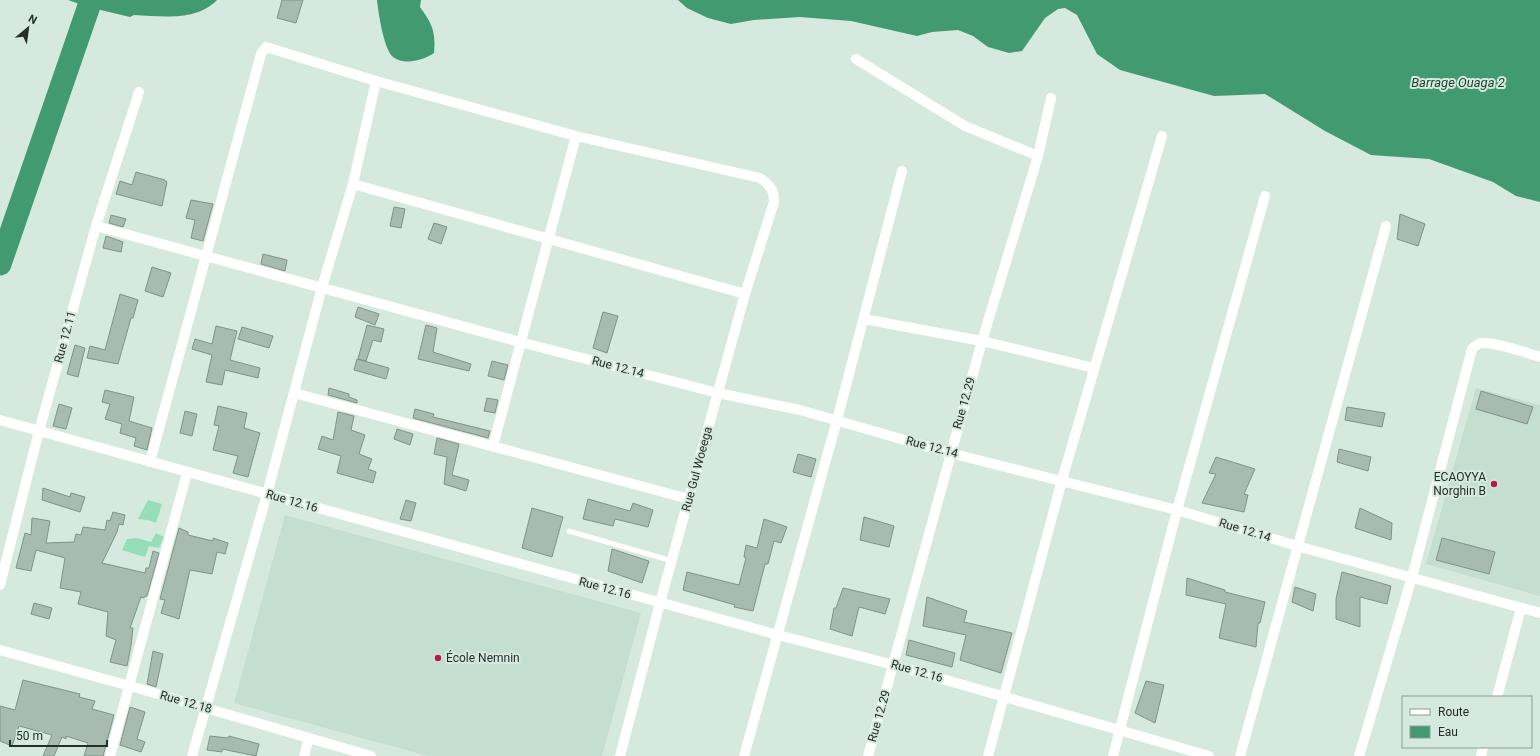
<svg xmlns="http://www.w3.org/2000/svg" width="1540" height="756" font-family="Roboto,sans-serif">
<rect width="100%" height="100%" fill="#d5e9de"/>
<!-- built -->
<path fill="#c4decf" d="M1476,388l64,17v191l-114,-32z
M285,515l356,98 -39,143h-174l-194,-53z"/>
<!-- green -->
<path fill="#96deb7" d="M148,500l14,4 -6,19 -8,-3 -10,-1z
M156,533l8,4 -5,11 -10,-2 -4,11 -23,-7 5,-11 10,-1 14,4z"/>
<!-- water -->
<path fill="#419a70" d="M68,0h149c-21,22 -56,16 -83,15l-4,2 -42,-10z
M377,0h44l-1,7c12,17 16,24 14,46 -11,7 -29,13 -41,4 -9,-7 -15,-46 -16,-57z
M678,0h862v202l-24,-6 -23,-14 -64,-23 -58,-4 -46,-24 -60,-37 -51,2 -94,-26 -23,-16 -20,-39 -12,-7 -7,1 -13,9 -23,33 -13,2 -21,-6 -15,-11 -15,-6 -26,2 -15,4 -66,-15 -51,-4 -46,3 -23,4 -23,-6 -21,-10z"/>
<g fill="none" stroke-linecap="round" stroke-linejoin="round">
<!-- river -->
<path stroke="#419a70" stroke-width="23" d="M0,264l91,-264"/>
</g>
<!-- building -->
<path fill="#a8bbb0" stroke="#819389" d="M282,0h21l-7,23 -19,-5z
M136,172l29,8v1l2,1 -5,24 -46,-12 4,-13 12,4z
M191,200l22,4 -10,37 -12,-3 4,-18 -9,-2z
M394,207l11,2 -4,19 -11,-2z
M1400,214l25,10 -7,22 -21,-7z
M111,215l15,4 -3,8 -14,-4z
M434,223l13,4 -6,17 -13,-5z
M106,236l17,6 -2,10 -18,-4z
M263,254l24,6 -2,11 -24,-7z
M152,267l19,6 -8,24 -18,-6z
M120,294l18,6 -5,18h-2l-13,46 -31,-6 3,-12 15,4z
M358,307l21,7 -4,11 -20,-8z
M603,312l15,4 -11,37 -14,-5z
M367,325l17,4 -3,13 -8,-2 -7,21 -8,-2z
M426,325l11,3 -4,24 38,12 -2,7 -51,-12z
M216,326l21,5 -7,29 30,8 -2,10 -33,-8 -3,15 -16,-3 6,-27 -20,-6 3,-10 17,5z
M242,327l31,9 -4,12 -31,-9z
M75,345l10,3 -7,29 -11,-3z
M357,359l32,9 -3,11 -32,-9z
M492,361l16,4 -4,15 -16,-4z
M329,388l20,6v3l8,3v3l-29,-8z
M105,390l29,7 -5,24 23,7 -5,22 -13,-4 2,-8 -16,-5 2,-9 -17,-5 5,-15 -8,-2z
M1481,391l52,16 -6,17 -51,-15z
M487,398l11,2 -3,13 -11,-2z
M59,404l13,4 -6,21 -13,-3z
M218,406l29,7 -3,15 16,5 -12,44 -15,-4 5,-17 -25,-6 6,-24 -5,-1z
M1347,407l38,6 -3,14 -37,-7z
M415,409l19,5 -1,3 57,14 -2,7 -75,-20z
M185,411l12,3 -5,22 -12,-3z
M338,412l16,4 -3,14 14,5 -6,19 13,5 -4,10 8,3 -3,11 -36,-10 4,-17 -23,-7 4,-13 11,4z
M397,429l16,5 -3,11 -16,-6z
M437,438l22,6 -7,31 17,5 -3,11 -22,-7 3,-27 -13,-3z
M1339,449l32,8 -3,14 -31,-9z
M798,454l18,5 -5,18 -18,-5z
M1216,457l39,12 -11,25 4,1 -4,17 -42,-9 14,-29 -7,-1z
M43,488l27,9 1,-4 14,4 -5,15 -38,-12z
M588,499l42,12 3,-8 20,7 -5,17 -33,-8 -2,7 -30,-7z
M406,500l10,3 -5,18 -11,-2z
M532,508l31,9 -11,40 -30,-9z
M1360,508l32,15 -1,17 -36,-12z
M113,512l12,3 -2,10 -4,-1 -2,8 -15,31 43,10 1,-5h3l4,-17 6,2 -12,43h-2l-1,2 -3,-1 -11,31h3l-2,18 -4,20 -17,-4 6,-22 -10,-4 2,-24 -30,-8 3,-12 -21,-4 5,-30 -29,-8 -5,21 -15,-3 9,-35 6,2 1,-17 18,3 -4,22 28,-1 2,-8 5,1 2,-8 22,3 2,-10 3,1z
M864,517l30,9 -5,21 -29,-7z
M764,519l23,8 -6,16 -7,-2 -6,23h-3l-12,47 -19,-4 1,-2 -52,-15 4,-18 52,13 7,-27 -2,-1 2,-12 11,3z
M179,528l9,4v3l25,6v-3l15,5 -3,11 -8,-2 -5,22 -22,-4 -11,49 -18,-6 4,-13 -5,-1z
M1442,538l53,14 -6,22 -53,-14z
M612,549l37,12 -7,22 -34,-12z
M1342,572l49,14 -4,18 -27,-7v30l-24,-8v-20z
M1187,578l38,12v2l40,10 -5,21h-2l-2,24 -37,-9 7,-34 -40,-9z
M1295,587l21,7 -3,17 -21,-9z
M843,588l47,11 -5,15 -26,-7 -7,29 -22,-7 4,-21h2z
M927,597l40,14 -3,11 48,11 -11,40 -41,-13 6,-25 -43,-9z
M34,603l18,5 -3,11 -18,-5z
M909,640l46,13 -3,14 -46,-12z
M153,651l10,3 -7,33 -9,-3z
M23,680l57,14 -1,3 16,4 -3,8 22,6 -11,41h-19l4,-13 -22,-7v3l-4,-2 -8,19h-11l9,-21 -33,-9 -7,20 -12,-5v-35l15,4z
M1146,681l18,4 -9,38 -20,-10z
M130,707l15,5 -8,27 8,3 -4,10 -21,-7z
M210,736l18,2 1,-2 30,8 -3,12 -34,-7v3l-15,-2z"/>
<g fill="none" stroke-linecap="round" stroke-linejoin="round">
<!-- service -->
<path stroke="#fff" stroke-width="5" d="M569,531l103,30"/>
<!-- minor -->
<path stroke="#fff" stroke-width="10" d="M856,59l109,67 73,30
M353,184l392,110
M96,226l424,116 198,51 82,17 150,43 227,57 120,36 243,67
M864,319l118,22 112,27
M294,393l395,106
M0,420l778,215 116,30 315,91
M493,446l83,-310
M150,462l111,-408 5,-7 110,34 200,55 184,42c10,7 14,12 14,24l-29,92 -85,309 -40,153
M0,585l39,-154 57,-205 43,-134
M0,650l130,36 241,70
M1497,697l24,-89
M110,756l77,-283
M192,756l75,-262 55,-207 31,-103 23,-103
M304,756l5,-18
M744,756l93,-336 65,-249
M868,756l114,-415 56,-185 13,-58
M988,756l74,-276 100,-344
M1113,756l64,-246 88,-314
M1240,756l146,-530
M1359,756l53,-179 60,-228c3,-3 6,-6 10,-6 18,0 41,9 58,14
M1481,756l2,-9"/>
</g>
<!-- markers -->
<g fill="#b01d4a" stroke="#d5e9de" stroke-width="1.5">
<circle cx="1494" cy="484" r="4"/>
<circle cx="438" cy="658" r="4"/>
</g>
<g text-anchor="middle" stroke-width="4" stroke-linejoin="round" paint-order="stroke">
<!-- street labels -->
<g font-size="12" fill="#262e29" stroke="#d5e9de">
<text transform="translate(65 337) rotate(-75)" y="4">Rue 12.11</text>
<text transform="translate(618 367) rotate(15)" y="4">Rue 12.14</text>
<text transform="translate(964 403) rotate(-74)" y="4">Rue 12.29</text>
<text transform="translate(932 447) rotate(15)" y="4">Rue 12.14</text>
<text transform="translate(697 469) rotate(-75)" y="4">Rue Gul Woeega</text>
<text transform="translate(292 501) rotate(16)" y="4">Rue 12.16</text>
<text transform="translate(1245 530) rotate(17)" y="4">Rue 12.14</text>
<text transform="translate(605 588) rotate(15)" y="4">Rue 12.16</text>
<text transform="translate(917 671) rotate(16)" y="4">Rue 12.16</text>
<text transform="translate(186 702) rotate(16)" y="4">Rue 12.18</text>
<text transform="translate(879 716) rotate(-74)" y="4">Rue 12.29</text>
</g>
<!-- poi labels -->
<g font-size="12" fill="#262e29" stroke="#d5e9de" text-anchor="end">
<text x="1486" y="481">ECAOYYA<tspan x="1486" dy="14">Norghin B</tspan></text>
<text x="446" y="662" text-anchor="start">École Nemnin</text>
</g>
<!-- water labels -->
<g font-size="13" font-style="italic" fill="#1d4330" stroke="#d5e9de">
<text x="1458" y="87">Barrage Ouaga 2</text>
</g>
</g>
<!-- legend -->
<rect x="1402" y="696" width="130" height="52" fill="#d5e9de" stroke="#8f9e96"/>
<rect x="1410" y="709" width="20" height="6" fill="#ffffff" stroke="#8f9e96"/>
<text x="1438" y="716" font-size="12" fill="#262e29">Route</text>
<rect x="1410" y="726" width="20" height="12" fill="#419a70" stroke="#8f9e96"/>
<text x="1438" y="736" font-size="12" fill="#262e29">Eau</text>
<!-- north arrow -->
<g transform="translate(28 28) rotate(29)" stroke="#d5e9de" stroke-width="3" paint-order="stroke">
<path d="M0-3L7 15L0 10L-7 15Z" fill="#262e29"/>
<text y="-6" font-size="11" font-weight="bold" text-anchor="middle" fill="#262e29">N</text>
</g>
<!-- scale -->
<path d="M10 740v6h97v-6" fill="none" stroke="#262e29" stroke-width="2"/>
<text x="16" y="740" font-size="12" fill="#262e29" stroke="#d5e9de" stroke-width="3" paint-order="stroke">50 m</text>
</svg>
